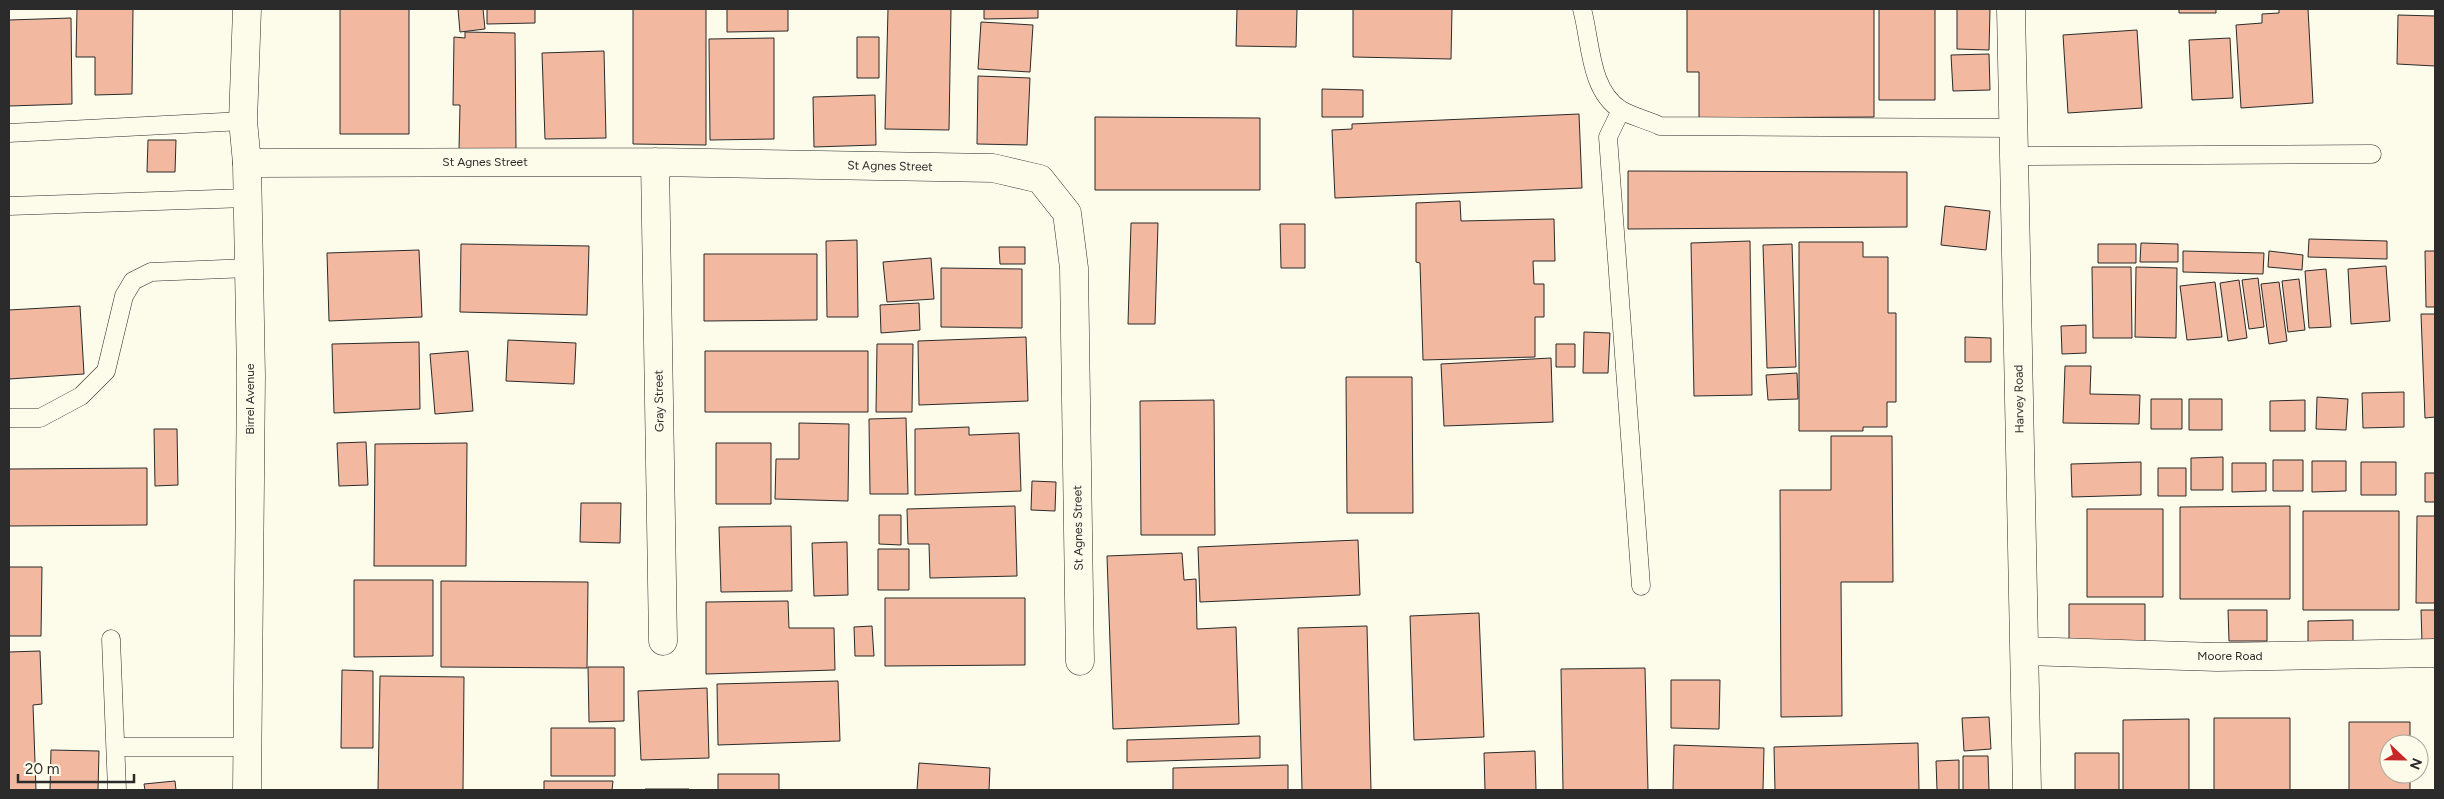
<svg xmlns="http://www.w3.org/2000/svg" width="2444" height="799" font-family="Figtree,sans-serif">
<rect width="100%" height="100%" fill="#fdfbea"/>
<!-- building -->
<path fill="#f2b8a0" stroke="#2b2b2b" d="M77,9h56l-1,85 -37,1v-38h-19z
M340,9h69v125h-69z
M458,9h25l2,20 -25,3z
M487,9h48v14l-48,1z
M633,9h73v136l-73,-1z
M727,9h61v22l-61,1z
M888,9h63l-2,121 -64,-1z
M984,9h54v9l-54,1z
M1237,9h60l-1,38 -60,-1z
M1353,9h99l-1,50 -98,-2z
M1687,9h187v108l-175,1v-46h-12z
M1879,9h56v91h-56z
M1957,9h33l-1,41 -32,-1z
M2179,9h37v4h-37z
M2279,9h29l5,94 -72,5 -5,-83 26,-2v-9l17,-1z
M2398,15l37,1v50l-38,-2z
M71,18l1,86 -63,2v-86z
M981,22l52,3 -3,47 -52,-3z
M2137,30l5,78 -74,5 -5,-78z
M465,32l50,1 1,117h-57l1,-45h-7l1,-68 11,1z
M857,37h22v41h-22z
M774,38v101l-64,1 -1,-101z
M2230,38l3,60 -41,2 -3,-60z
M604,51l2,87 -61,1 -3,-86z
M1989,54l1,36 -37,1 -2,-36z
M978,76l52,2 -3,67 -50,-1z
M1322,89l41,1v27h-41z
M875,95l1,50 -62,2 -1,-50z
M1579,114l3,74 -247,10 -3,-68 20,-1v-5z
M1095,117l165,1v72h-165z
M148,140h28l-1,32h-28z
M1628,171l279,1v55l-279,2z
M1460,201l1,20 93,-2 1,42h-22l1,23h10v33h-9v40l-112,3 -3,-97 -4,-1v-59z
M1945,206l45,5 -4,39 -45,-5z
M1131,223h27l-3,101h-27z
M1280,224h25v44h-24z
M2309,239l78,2v18l-79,-2z
M857,240l1,77h-31l-1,-76z
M1750,241l2,154 -58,1 -3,-153z
M1799,242h64v15h25v56h8v89h-9v25h-24v4h-64z
M2141,243l37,1v18h-38z
M461,244l128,2 -2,69 -127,-3z
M1792,244l4,123 -29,1 -4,-123z
M2098,244h38v19h-38z
M999,247h26v17h-25z
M419,250l3,67 -93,4 -2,-68z
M2183,251l81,2 -1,21 -80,-2z
M2269,251l34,4 -1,15 -34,-3z
M2425,251h10v56h-9z
M704,254h113v66l-113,1z
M931,258l3,41 -47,3 -4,-40z
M2386,266l4,55 -39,3 -3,-55z
M2092,267h39l1,71h-39z
M2136,267l41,1 -1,70 -41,-1z
M941,268l81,1v59l-81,-1z
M2326,269l5,58 -22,1 -4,-57z
M2258,278l6,49 -15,2 -7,-49z
M2299,279l6,51 -17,2 -6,-51z
M2239,280l8,58 -19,3 -8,-58z
M2215,282l7,55 -35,3 -7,-54z
M2279,282l8,59 -18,3 -8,-60z
M919,303l1,27 -39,3 -1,-28z
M80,306l4,68 -75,5v-69z
M2421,314h14v103l-10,1z
M2086,325v28l-24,1 -1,-28z
M1584,332l26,1 -2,40h-25z
M1026,337l2,64 -109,4 -1,-64z
M1965,337l26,1v24h-26z
M508,340l68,3 -2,41 -68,-3z
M419,342l1,67 -86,4 -2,-69z
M877,344h36l-1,68h-36z
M1556,344h19v23h-19z
M468,351l5,60 -38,3 -5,-60z
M705,351h163v61h-163z
M1551,358l2,64 -109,4 -3,-62z
M2065,366h26l-1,28 50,1 -1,29 -76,-1z
M1797,373l1,26 -30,1 -2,-25z
M1346,377h66l1,136h-66z
M2404,392v35l-41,1 -1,-35z
M2317,397l31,2 -2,31 -30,-1z
M2151,399h31v30h-31z
M2189,399h33v31h-33z
M1214,400l1,135h-74l-1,-134z
M2305,400v31h-35v-30z
M906,418l2,76h-38l-1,-75z
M799,423l50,1 -1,77 -73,-2 1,-40h23z
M969,427v8l50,-2 2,58 -106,4v-66z
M154,429h23l1,56 -23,1z
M1831,436h61l1,146h-52l1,134 -61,1 -1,-227h51z
M366,442l2,43 -29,1 -2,-43z
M467,443l-1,123h-92l1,-122z
M716,443h55v61h-55z
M2223,457v33h-32v-32z
M2273,460h30v31h-30z
M2312,461h34v30l-34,1z
M2141,462v33l-69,2 -1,-33z
M2361,462h35v33h-35z
M2232,463h34v28l-34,1z
M147,468v57l-138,1v-57z
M2158,468h28v28h-28z
M2425,473h10v29h-10z
M1032,481l24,1 -1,29 -24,-1z
M581,503h40l-1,40 -40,-1z
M1015,506l2,70 -87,2 -1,-34h-21l-1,-35z
M2290,506v93h-110v-92z
M2087,509h76v88h-76z
M2303,511h96v99h-96z
M879,515h22v30l-22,-1z
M2417,516h18v87h-19z
M791,526l1,65 -71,1 -2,-65z
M1358,540l2,55 -160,7 -2,-55z
M847,542l1,53 -34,1 -2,-53z
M878,549h31v41h-31z
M1182,553l2,27 12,-1 1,50 39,-2 3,97 -126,5 -6,-173z
M9,567h33l-1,69h-32z
M354,580h79v76l-79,1z
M441,581l147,1 -1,86 -146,-1z
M885,598h140v67l-140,1z
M788,601l1,27h45l1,42 -129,4v-72z
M2069,604h76v39h-76z
M2228,610h39v31h-38z
M2421,610h14v32h-13z
M1479,613l5,124 -70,3 -4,-124z
M2353,620v25h-45v-24z
M872,626l2,30h-19l-1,-29z
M1367,626l4,164h-69l-4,-162z
M40,651l2,53 -9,1 3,85h-27v-138z
M588,667h36v54l-35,1z
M1645,668l3,122h-85l-2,-121z
M342,670l31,1v77h-32z
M380,676l84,1 -1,113h-85z
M1671,680h49l-1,49 -48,-1z
M838,681l2,60 -122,4 -1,-61z
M707,688l2,70 -68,2 -3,-69z
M1989,717l2,32 -27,2 -2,-33z
M2214,718h76v72h-76z
M2189,719v71h-66v-70z
M2349,722h61v22h-21v30h21v16h-61z
M551,728h64v48h-64z
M1260,736v22l-133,4v-22z
M1918,743l1,47h-144l-1,-43z
M1674,745l90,3 -1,42h-90z
M51,750l48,1 -1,39h-48z
M1535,751l1,39h-51l-1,-37z
M2075,753h44v37h-44z
M1963,756h25l1,34h-26z
M1959,760v30h-22l-1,-29z
M919,763l71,5 -1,22h-72z
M1288,765v25h-115v-22z
M718,774h61v16h-61z
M175,781l1,9h-31l-1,-6z
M544,781h69l-1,9h-68z
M645,789h44v1h-44z"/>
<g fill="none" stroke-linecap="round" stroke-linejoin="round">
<!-- service casing -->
<g stroke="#2b2b2b" stroke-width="19">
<path id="service" d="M1582,9c9,32 7,81 39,101 12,7 27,10 39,16l353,2
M1621,110l-13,27 33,449
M9,133l234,-12
M2013,156l359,-2
M9,206l238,-8
M9,418h31l41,-22 25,-25 18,-75 9,-15 18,-9 98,-4
M111,639l6,151
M116,747h132"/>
</g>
<!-- minor casing -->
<g stroke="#2b2b2b" stroke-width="29">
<path id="minor" d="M2011,9l16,781
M655,162l8,479
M247,163l408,-1 338,6 47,11 27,34 7,55 6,393
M2025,651l192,6 218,-4"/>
</g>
<!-- tertiary casing -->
<g stroke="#2b2b2b" stroke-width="29">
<path id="tertiary" d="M247,9l-4,112 4,42 4,213 -4,414"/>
</g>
<!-- service -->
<use href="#service" stroke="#fdfbea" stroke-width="18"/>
<!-- minor -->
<use href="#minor" stroke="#fdfbea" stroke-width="28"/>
<!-- tertiary -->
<use href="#tertiary" stroke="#fdfbea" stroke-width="28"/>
</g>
<g text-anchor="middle" stroke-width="4" stroke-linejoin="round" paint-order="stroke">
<!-- street labels -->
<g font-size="12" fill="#2b2b2b" stroke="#fdfbea">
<text x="485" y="166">St Agnes Street</text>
<text transform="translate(890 166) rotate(1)" y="4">St Agnes Street</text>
<text transform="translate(250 399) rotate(-90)" y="4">Birrel Avenue</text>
<text transform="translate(2019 399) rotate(-91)" y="4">Harvey Road</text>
<text transform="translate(659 401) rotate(-91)" y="4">Gray Street</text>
<text transform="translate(1078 528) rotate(-91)" y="4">St Agnes Street</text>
<text x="2230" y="660">Moore Road</text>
</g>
</g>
<!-- border -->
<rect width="2444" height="799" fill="none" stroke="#2b2b2b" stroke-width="20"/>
<!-- north arrow -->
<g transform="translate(2404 759) rotate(112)"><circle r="24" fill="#fdfbea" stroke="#a9a89e"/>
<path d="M0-4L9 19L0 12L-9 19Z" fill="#c62828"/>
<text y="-8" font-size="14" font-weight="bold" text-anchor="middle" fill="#2b2b2b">N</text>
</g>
<!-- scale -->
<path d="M18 774v8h116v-8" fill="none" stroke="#2b2b2b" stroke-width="2.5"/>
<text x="25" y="774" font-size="15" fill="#2b2b2b" stroke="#fdfbea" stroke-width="4" paint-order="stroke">20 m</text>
</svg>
